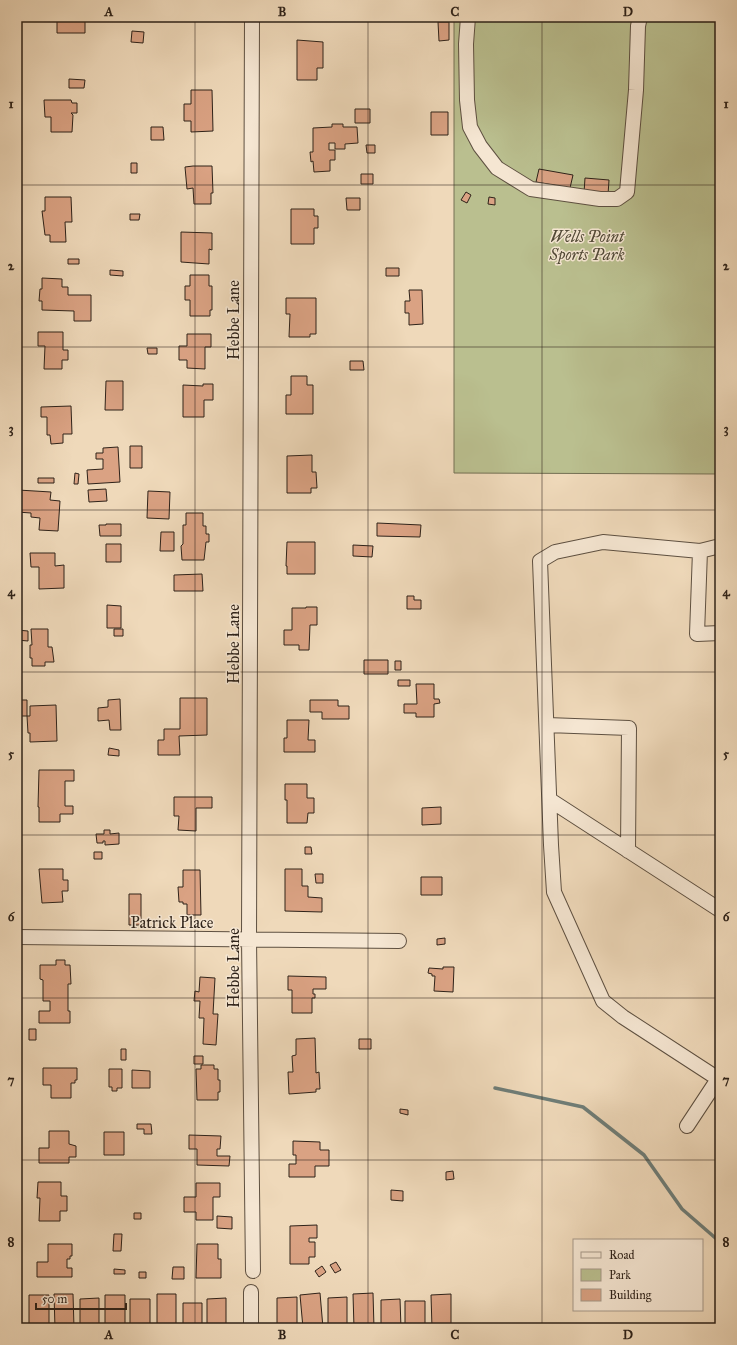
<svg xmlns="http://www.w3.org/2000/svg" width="737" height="1345" font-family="'IM FELL Great Primer',serif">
<rect width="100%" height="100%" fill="#efd9ba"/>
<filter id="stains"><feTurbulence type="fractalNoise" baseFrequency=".005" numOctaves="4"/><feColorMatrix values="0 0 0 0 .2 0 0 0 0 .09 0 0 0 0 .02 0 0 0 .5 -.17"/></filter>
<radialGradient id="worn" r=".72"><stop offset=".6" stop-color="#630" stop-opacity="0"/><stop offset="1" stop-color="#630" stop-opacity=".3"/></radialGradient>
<!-- green -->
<path fill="#babf8f" stroke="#747054" d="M454,17h266v457l-266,-1z"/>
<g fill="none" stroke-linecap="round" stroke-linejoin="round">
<!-- stream -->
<path stroke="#6f7d77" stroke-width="3.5" d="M495,1088l88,19 61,48 38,54 38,33"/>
</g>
<!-- building -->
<path fill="#daa283" stroke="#2e2219" d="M57,17h28v16h-28z
M438,22h11v18l-10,1z
M132,31l12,1 -1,11 -12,-1z
M297,40l26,2v26h-6v12h-20z
M69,79l16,1 -1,8h-15z
M191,90h21l1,41 -22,1v-11h-7v-17h7z
M44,100h27l1,3h5v10h-6l2,2 -1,17h-21v-15h-6z
M355,109h15v14h-15z
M431,112h17v23h-17z
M332,124h11v3h14l1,16 -13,1v5h-10v-6h-6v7h6v10h-5v11l-16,1 -1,-11 -2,1 -1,-10h3v-24l19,-1z
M151,127h12l1,13h-13z
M366,145h9v8h-8z
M131,163h6v10h-6z
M193,166h19l1,27h-2v11h-17l-1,-16 -6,1 -2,-22z
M539,169l34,6 -3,13 -34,-6z
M361,174h12v10h-12z
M585,178l24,2 -1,15 -24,-2z
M466,192l5,3 -4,8 -6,-3z
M45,197h26l1,25h-7l1,20h-16v-7h-5l-3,-24h3z
M489,197l6,1v7l-7,-1z
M346,198h14v12h-13z
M291,209h23v7h4v12h-4v16h-23z
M130,214h10l-1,6h-9z
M181,232l31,1v17l-3,-1v15l-28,-2z
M68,259h11v5h-11z
M386,268h13v8h-13z
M110,270l13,1v5l-13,-1z
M190,275h19v11h3v24h-2v6h-20v-16h-5v-14h5z
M42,278l20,1v8h6v8h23v26h-17v-10l-32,-1v-9h-3l1,-12h2z
M409,290h13l1,34 -14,1v-12h-4v-12h5z
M286,298h30v36h-6v3h-21l1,-23h-4z
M38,332h25v18h5v10h-6v9h-18l1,-23h-7z
M187,334h24v13h-6v22l-18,-1v-8h-8v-14h8z
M147,348h10v6h-9z
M350,361h13l1,9h-14z
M291,376h16v9h6v29h-27v-19h5z
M106,381h17v29h-18z
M203,384h10v16h-9v17h-21v-32l20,1z
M71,406l1,28h-9v9l-12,1 -1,-9h-3v-18h-6v-10z
M130,446h12v22h-12z
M118,447l2,35 -32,2 -1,-14 16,-1v-10h-7v-6h7v-5z
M312,455v17h4l1,16h-6v5h-24v-37z
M75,473l4,1 -1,10h-4z
M38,478h16v5h-16z
M106,489l1,12 -18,1 -1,-12z
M18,490l33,2 -1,8 10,1 -2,30 -19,-1 1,-12 -9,-1v-4l-14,-1z
M148,491l22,1 -1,27 -22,-1z
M186,513h17v13h3v8h3v8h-3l-2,18h-22l-1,-14 2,-2v-19h3z
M377,523l44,2 -1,12 -43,-1z
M106,524h15v12h-21l-1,-11h7z
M161,532h13v19h-14z
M287,542h28v32h-28v-8h-1z
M106,544h15v18h-15z
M353,545l20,1 -1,11 -19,-1z
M30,553h25v13l9,-1v23l-25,1v-22h-8z
M202,574l1,17h-29v-16z
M407,596h7v4h7v9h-14z
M107,605l14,1v22h-14z
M306,607h11v18h-7l-1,25h-10v-5h-15v-15h8v-22h14z
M31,629h17v18h4l2,15h-9v4h-13v-8h-2v-13h2z
M114,629h9v7h-9z
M17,630l11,1v10l-11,-1z
M364,660h24v14h-24z
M395,661h6v9h-6z
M398,680h12v6h-12z
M416,684h18v15h5l1,4 -6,1v13h-18v-4h-12v-9h13z
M180,698h27v37l-28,1 1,19h-22v-15h6v-11h16z
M120,699l1,31h-11l-1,-10 -11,1v-13l10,-1v-7z
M17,700h10v16h-10z
M310,700h28v6h11v13h-27v-7h-12z
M56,705l1,36 -27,1v-9h-2l-1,-17h3v-10z
M287,720h22l-1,20h7v12h-31v-14h3z
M109,748l10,2v6l-11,-1z
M39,770h35v11h-9v25h8v8h-13v8h-21v-15h-1z
M285,784h22v14h7v15h-6l-1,10h-20v-23h-2z
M174,797h38v11h-16v23l-18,-1 1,-14h-5z
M441,807v17l-19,1v-17z
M104,830h6v4l9,-1v11l-14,1v-4h-2v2h-6l-1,-9h8z
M305,847h6l1,7h-7z
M94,852h8v7h-8z
M39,869h24v11h5v11h-6l1,11 -21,1z
M285,869h17v17h6v11l14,1v14l-37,-1z
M183,870h17l1,45h-14v-11h-4v-2h-4l-1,-15h5z
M315,874h8v9h-7z
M421,877h21v18h-21z
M129,894h12v31h-12z
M445,938v6l-8,1v-6z
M56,960h9v5h5l1,19h-3v27h2v12h-31v-12h11v-10h-7v-21l-3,-1v-14h16z
M443,967h11l-1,25 -19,-1 1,-15h-3v-2l-4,-1 1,-5 14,1z
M288,976l38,1v12h-13v5h2v4h-3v15h-20v-23h-4z
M200,977l15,1 -2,36h5l-2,31 -13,-1 1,-26h-5l1,-17h-6l1,-10 4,1z
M29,1029h7v11h-7z
M315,1038l1,35 3,-1 1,17h-4v3l-27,2 -1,-22h5l-1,-16 4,-1v-16z
M359,1039h12v10h-12z
M121,1049h5v11h-5z
M194,1056h9v8h-9z
M201,1065h13v4h4v11h2v12h-2v8h-21l-1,-31h5z
M43,1068h34v12h-2v3h-4v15h-20v-13h-8z
M109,1069h13v19h-5v3h-5v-4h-3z
M132,1070l18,1v17h-18z
M400,1109l8,1v5l-8,-2z
M137,1124h14l1,10h-8v-5h-7z
M49,1131h20v13l7,2v11h-7v6h-30v-15h10z
M104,1132h20v23h-20z
M189,1135l32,1 -1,13h-3v7h13l-1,10 -32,-1v-16h-8z
M293,1141l27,1v8h9v16h-14v11h-26v-13h7v-9h-3z
M453,1171l1,8 -8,1v-8z
M38,1182h23v14h6v15h-7v10h-21l1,-23h-3z
M196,1183h24v14h-7v23h-17v-8h-12v-15h12z
M391,1190l12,1v10l-12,-1z
M134,1213h7v6h-7z
M217,1216l15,1v12l-15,-1z
M317,1225v13h-8v4h6v15h-6v7h-19v-38z
M114,1234h8l-1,17h-8z
M48,1244h24v12h-2v3h-3v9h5v9h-35v-15h11z
M197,1244h21v15h3v19h-25z
M336,1262l5,8 -6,3 -5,-8z
M322,1266l4,6 -7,5 -4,-6z
M173,1267h11v12h-12z
M114,1269l11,1v4h-11z
M139,1272h7v6h-7z
M320,1293l3,35h-20l-3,-33z
M373,1293l1,35h-20l-1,-34z
M54,1294h19l1,34h-19z
M157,1294h19v34h-19z
M451,1294v34h-19l-1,-33z
M29,1295h20v33h-20z
M105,1295h20v33h-20z
M297,1297v31h-20v-30z
M347,1297v31h-19v-30z
M99,1298v30h-19v-29z
M226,1298v30h-19v-29z
M130,1299h20v29h-20z
M400,1299l1,29h-20v-28z
M405,1301h20v27h-20z
M183,1303h19v25h-19z"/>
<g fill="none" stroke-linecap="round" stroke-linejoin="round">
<!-- minor casing -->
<g stroke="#5e5041" stroke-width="16">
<path id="minor" d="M252,17l-3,922 4,332
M468,17l-2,27 1,56 3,27 10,19 17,22 34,21 69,10h17l10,-7 9,-102 2,-64 2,-9
M720,546l-20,5 -97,-9 -48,10 -15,9 11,284 3,47 49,109 20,16 97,63
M700,551l-3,83 23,-1
M547,725l82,3 -1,123
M550,800l170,110
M17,937l382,4
M687,1126l31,-47
M251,1292v36"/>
</g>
<!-- minor -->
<use href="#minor" stroke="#f5e6d2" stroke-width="14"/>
</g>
<!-- grid -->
<path fill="none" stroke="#2e2219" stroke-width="1" stroke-opacity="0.55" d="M195,17v1311M368,17v1311M542,17v1311M17,185h703M17,347h703M17,510h703M17,672h703M17,835h703M17,998h703M17,1160h703"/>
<g text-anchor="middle" stroke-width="3" stroke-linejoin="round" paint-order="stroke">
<!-- park labels -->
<g font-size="16" font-style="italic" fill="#514936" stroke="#f5e6d2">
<text x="587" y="242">Wells Point<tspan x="587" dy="18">Sports Park</tspan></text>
</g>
<!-- street labels -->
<g font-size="16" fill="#2e2219" stroke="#f5e6d2">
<text transform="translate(233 320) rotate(-90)" y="6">Hebbe Lane</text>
<text transform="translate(233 644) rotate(-90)" y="6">Hebbe Lane</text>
<text x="172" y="928">Patrick Place</text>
<text transform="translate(233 968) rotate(-90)" y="6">Hebbe Lane</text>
</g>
</g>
<!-- margin -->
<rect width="737" height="1345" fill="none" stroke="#efd9ba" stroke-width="44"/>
<!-- legend -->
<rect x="573" y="1239" width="130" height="72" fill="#f5e6d2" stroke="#a59888"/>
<rect x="581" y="1252" width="20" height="6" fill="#f5e6d2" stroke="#a59888"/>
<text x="609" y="1259" font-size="12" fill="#2e2219">Road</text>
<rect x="581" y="1269" width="20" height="12" fill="#babf8f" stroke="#a59888"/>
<text x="609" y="1279" font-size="12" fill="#2e2219">Park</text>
<rect x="581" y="1289" width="20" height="12" fill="#daa283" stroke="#a59888"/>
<text x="609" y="1299" font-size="12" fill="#2e2219">Building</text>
<!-- scale -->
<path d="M36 1303v6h90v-6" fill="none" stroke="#2e2219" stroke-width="2"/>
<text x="42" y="1303" font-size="12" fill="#2e2219" stroke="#f5e6d2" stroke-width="3" paint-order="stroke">50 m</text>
<rect x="22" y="22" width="693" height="1301" fill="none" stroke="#2e2219" stroke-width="1.5"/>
<g font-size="13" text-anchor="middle" font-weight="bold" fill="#2e2219">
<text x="109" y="16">A</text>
<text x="282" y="16">B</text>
<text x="455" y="16">C</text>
<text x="628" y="16">D</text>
<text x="11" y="108">1</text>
<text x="726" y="108">1</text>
<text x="11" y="270">2</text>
<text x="726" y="270">2</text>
<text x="11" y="433">3</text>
<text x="726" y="433">3</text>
<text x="11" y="596">4</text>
<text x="726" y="596">4</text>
<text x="11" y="758">5</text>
<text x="726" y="758">5</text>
<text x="11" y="921">6</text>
<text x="726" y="921">6</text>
<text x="11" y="1084">7</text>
<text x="726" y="1084">7</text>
<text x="11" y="1246">8</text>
<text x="726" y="1246">8</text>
<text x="109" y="1339">A</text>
<text x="282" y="1339">B</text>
<text x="455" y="1339">C</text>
<text x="628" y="1339">D</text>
</g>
<rect width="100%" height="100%" filter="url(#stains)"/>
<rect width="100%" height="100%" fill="url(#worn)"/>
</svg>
